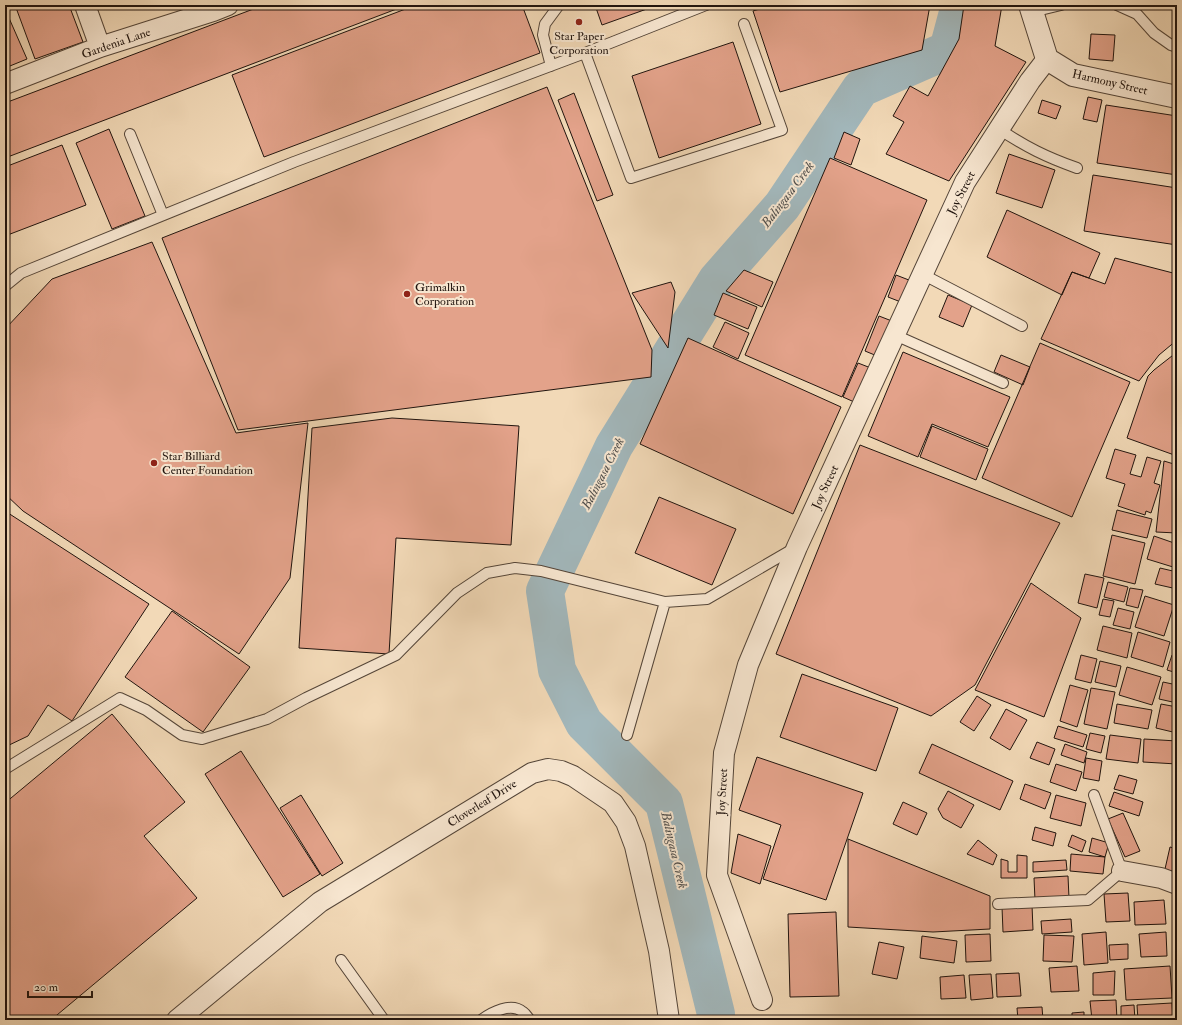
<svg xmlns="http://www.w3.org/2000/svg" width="1182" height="1025" font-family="'IM FELL Double Pica',serif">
<rect width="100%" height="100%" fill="#f2d9b7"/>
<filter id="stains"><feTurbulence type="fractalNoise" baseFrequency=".005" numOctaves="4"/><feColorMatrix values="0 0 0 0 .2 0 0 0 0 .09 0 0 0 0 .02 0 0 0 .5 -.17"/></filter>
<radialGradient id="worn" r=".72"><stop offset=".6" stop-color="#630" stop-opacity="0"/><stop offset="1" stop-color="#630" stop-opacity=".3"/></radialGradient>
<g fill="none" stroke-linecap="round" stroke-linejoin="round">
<!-- river -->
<path stroke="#a2b7bb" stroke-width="38" d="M716,1020v-6l-52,-211 -80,-80 -27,-53 -12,-79 69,-145 103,-166 65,-74 79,-118 87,-38 12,-45"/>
</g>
<!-- building -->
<path fill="#e3a28a" stroke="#20140e" d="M15,5h54l14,37 -48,17z
M264,5h143l-402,153v-55z
M416,5h106l18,48 -276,104 -32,-82z
M595,5h63l-56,20z
M773,5h157l-8,45 -142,42 -27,-81z
M964,5h38l-7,41 31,16 -77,119 -63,-27 18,-32 -11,-6 17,-30 18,10 31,-57z
M9,18l18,41 -22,9v-48z
M1091,34l24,1 -2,26 -24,-2z
M733,42l28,82 -102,34 -27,-82z
M547,87l105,263 -1,27 -413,53 -76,-192z
M574,93l39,102 -16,6 -39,-101z
M1088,97l14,3 -5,22 -14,-3z
M1042,100l19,6 -5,13 -18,-6z
M1106,105l71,11v59l-80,-12z
M109,129l36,87 -33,13 -36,-86z
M844,132l16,7 -9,26 -17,-7z
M62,145l24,60 -81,31v-69z
M1009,154l46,16 -13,38 -46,-15z
M830,158l97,42 -85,197 -97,-42z
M1093,175l84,13v57l-93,-14z
M1007,210l93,43 -11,25 -17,-6 -10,23 -75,-38z
M152,242l84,191 72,-10 -18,155 -51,76 -216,-143 -18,-17v-165l47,-50z
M1115,258l58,15 4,4v63l-18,15 -20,26 -98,-42 31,-67 33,12z
M744,270l29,12 -11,25 -36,-16z
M896,275l18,7 -8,22 -18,-7z
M671,282l4,10 -7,56 -36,-55z
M723,293l34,14 -9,22 -34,-14z
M948,295l24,10 -9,22 -24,-10z
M879,316l18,7 -15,35 -17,-7z
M725,322l24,11 -11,26 -25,-12z
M688,338l153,69 -48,107 -153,-70z
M1040,343l90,39 -58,135 -90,-39z
M903,352l107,45 -22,50 -56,-23 -14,33 -50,-21z
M1177,352v104l-50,-18 21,-62 6,-6z
M1001,355l29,12 -7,18 -29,-13z
M858,363l18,7 -15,35 -18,-8z
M392,418l127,8 -8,119 -115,-7 -7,116 -90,-6 13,-220z
M932,426l56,23 -12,31 -56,-23z
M860,445l200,78 -85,162 -44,31 -155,-62z
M1115,449l21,6 -6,19 11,3 6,-20 14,4 -7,22 6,2 -9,28 -5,-2 -1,4 -27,-9 7,-22 -19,-6z
M1164,461l13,4v68l-21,-1z
M659,497l77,32 -24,56 -77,-32z
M1117,510l35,9 -5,19 -35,-8z
M5,511l144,93 -77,117 -24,-16 -20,31 -23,11z
M1112,535l33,8 -10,41 -32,-8z
M1154,536l23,8v11l-4,12 -26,-8z
M1160,568l17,4v17l-22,-5z
M1085,574l19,4 -7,30 -19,-5z
M1108,582l20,5 -4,15 -20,-5z
M1031,583l50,35 -37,99 -69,-27z
M1130,588l13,2 -5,18 -12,-3z
M1145,596l29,9 -10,31 -29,-9z
M1103,599l11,2 -4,16 -11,-2z
M1176,599h1v26h-2z
M1118,608l16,4 -4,17 -17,-4z
M172,611l78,56 -47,65 -78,-55z
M1103,626l29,7 -5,25 -30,-8z
M1176,627h1v27l-3,-1z
M1138,632l32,10 -7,25 -32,-10z
M1081,655l16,4 -6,24 -16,-4z
M1172,655l5,1v17l-10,-3z
M1100,661l21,5 -5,21 -21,-5z
M1127,667l34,10 -9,28 -33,-10z
M802,674l96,34 -22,63 -96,-34z
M1163,682l14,3v18l-18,-4z
M1070,685l18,5 -11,37 -17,-6z
M1091,688l24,4 -8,37 -23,-5z
M977,696l14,9 -17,26 -14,-9z
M1117,704l35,6 -4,19 -34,-6z
M1161,704l16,3v26l-21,-5z
M1006,709l21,11 -17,30 -20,-12z
M112,714l73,88 -41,34 53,62 -146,122h-46v-217z
M1058,726l29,9 -4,12 -29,-9z
M1090,733l15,3 -4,17 -15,-4z
M1110,735l31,4 -3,24 -32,-4z
M1144,739l33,2v23l-34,-2z
M1037,742l18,7 -6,16 -19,-7z
M932,744l81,37 -13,29 -81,-37z
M1065,744l22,8 -3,11 -23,-8z
M241,751l79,123 -37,23 -78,-123z
M757,757l106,36 -37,107 -63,-21 18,-54 -42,-15z
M1086,758l16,3 -3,20 -16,-3z
M1056,764l26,8 -6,19 -26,-9z
M1119,775l18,5 -4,14 -19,-5z
M1025,784l26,9 -6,16 -25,-10z
M948,791l26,14 -13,23 -18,-10 -5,-9z
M1114,792l29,10 -4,14 -30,-10z
M301,795l42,68 -21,13 -42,-68z
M1056,795l30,8 -5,23 -31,-8z
M903,802l24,11 -10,22 -24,-11z
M1123,813l17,38 -15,6 -17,-38z
M1177,813v12l-4,-1z
M1035,827l21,6 -3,13 -21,-6z
M1177,833v12l-4,-2z
M738,834l33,12 -11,38 -29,-11z
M1072,835l14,6 -4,11 -14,-6z
M1092,838l17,5 -4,14 -16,-5z
M848,839l142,57v33l-57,3 -85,-5z
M978,840l19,15 -4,10 -26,-11z
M1170,847l7,2v24l-12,-4z
M1071,854l34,3 -2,17 -33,-3z
M1017,855l10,1v22h-26v-19l7,2v11h9z
M1066,860l1,10 -34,2v-10z
M1068,876l1,22 -34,2 -1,-22z
M1128,893l2,28 -24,1 -2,-28z
M1164,900l2,24 -31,1 -1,-23z
M1032,905l1,25 -30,2 -1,-25z
M836,912l3,84 -49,1 -2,-83z
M1071,919l1,13 -30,2 -1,-13z
M1106,932l2,31 -24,2 -2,-31z
M1166,932l1,24 -26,1 -2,-23z
M990,934l1,27 -25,1 -1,-27z
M1044,935l30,1 -2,26 -29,-1z
M922,936l35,5 -3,22 -34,-5z
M879,942l25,5 -7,32 -25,-5z
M1128,944v15l-18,1 -1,-15z
M1077,966l2,25 -28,1 -2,-24z
M1170,966l2,32 -46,2 -2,-31z
M1115,971l-1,24h-21v-22z
M1019,973l2,23 -24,1 -1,-23z
M991,974l2,24 -22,2 -2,-25z
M964,975l2,23 -25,1 -1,-22z
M1116,1000l1,20h-25l-2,-19z
M1172,1003l1,17h-35l-1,-15z
M1134,1005l1,15h-14v-14z
M1042,1007l1,13h-25l-1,-12z
M1084,1012v8h-12v-7z
M990,1017v3h-137z"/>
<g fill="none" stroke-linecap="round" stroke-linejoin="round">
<!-- service casing -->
<g stroke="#544538" stroke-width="12">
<path id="service" d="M1117,5l20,9 17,19 17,12 6,2
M1032,12l29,-7
M585,53l46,125 151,-48 -38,-106
M551,66l-8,-31 2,-11 14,-19
M999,129c27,18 47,28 78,39
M130,134l33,81
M922,274l100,52
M5,286l16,-13 273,-111 291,-109 121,-48
M895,335l108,48
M627,735l38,-133
M5,769l115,-71 26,12 36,25 20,4 65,-20 39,-21 90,-43 61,-62 30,-20 28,-5 26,3 124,31 42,-3 86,-50
M998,904l90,-4 34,-29 -28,-76
M341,960l43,60
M481,1020c11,-8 30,-18 42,-8 3,2 5,6 7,8"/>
</g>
<!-- minor casing -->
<g stroke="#544538" stroke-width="22">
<path id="minor" d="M85,5l15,42
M5,84l95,-37 113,-36 15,-6
M1122,871l39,7 16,6
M762,1000l-45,-125 7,-122 24,-88 49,-118 168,-365 65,-101 17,-22
M177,1020l143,-118 212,-129 16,-4 13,2 12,5 40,27 13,19 9,24 24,105 10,69"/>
</g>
<!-- tertiary casing -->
<g stroke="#544538" stroke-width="24">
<path id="tertiary" d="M1030,5l17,54 26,16 104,22"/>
</g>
<!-- service -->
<use href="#service" stroke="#f7e6d0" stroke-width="10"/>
<!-- minor -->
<use href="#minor" stroke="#f7e6d0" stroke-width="20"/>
<!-- tertiary -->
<use href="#tertiary" stroke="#f7e6d0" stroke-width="22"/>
</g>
<!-- markers -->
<g fill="#8f2418" stroke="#f7e6d0" stroke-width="1.5">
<circle cx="579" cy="22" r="4"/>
<circle cx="407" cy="294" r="4"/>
<circle cx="154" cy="463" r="4"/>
</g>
<g text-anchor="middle" stroke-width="4" stroke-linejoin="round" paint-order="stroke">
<!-- poi labels -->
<g font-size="12" fill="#20140e" stroke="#f7e6d0" text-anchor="start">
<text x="579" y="40" text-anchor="middle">Star Paper<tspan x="579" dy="14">Corporation</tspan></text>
<text x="415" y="291">Grimalkin<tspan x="415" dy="14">Corporation</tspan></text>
<text x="162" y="460">Star Billiard<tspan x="162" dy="14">Center Foundation</tspan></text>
</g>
<!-- street labels -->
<g font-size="12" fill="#20140e" stroke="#f7e6d0">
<text transform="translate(116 43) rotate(-19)" y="4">Gardenia Lane</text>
<text transform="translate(1110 82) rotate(13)" y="4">Harmony Street</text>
<text transform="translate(961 193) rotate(-63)" y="4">Joy Street</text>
<text transform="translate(825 487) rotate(-65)" y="4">Joy Street</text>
<text transform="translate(722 792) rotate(-87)" y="4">Joy Street</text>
<text transform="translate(482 803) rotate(-32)" y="4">Cloverleaf Drive</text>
</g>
<!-- water labels -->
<g font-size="13" font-style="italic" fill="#4e4d4b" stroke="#f7e6d0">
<text transform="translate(787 194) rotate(-53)" y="5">Balingasa Creek</text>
<text transform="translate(602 473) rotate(-63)" y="5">Balingasa Creek</text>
<text transform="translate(675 850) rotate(77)" y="5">Balingasa Creek</text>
</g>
</g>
<!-- margin -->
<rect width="1182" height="1025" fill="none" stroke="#f2d9b7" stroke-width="20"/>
<rect x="6" y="6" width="1170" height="1013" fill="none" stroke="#20140e" stroke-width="2"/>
<rect x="10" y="10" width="1162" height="1005" fill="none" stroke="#20140e"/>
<!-- scale -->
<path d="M28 991v6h64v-6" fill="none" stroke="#20140e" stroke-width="2"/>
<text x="34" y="991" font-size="12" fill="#20140e" stroke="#f7e6d0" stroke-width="3" paint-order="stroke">20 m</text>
<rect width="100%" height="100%" filter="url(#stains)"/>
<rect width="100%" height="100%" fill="url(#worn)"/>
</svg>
